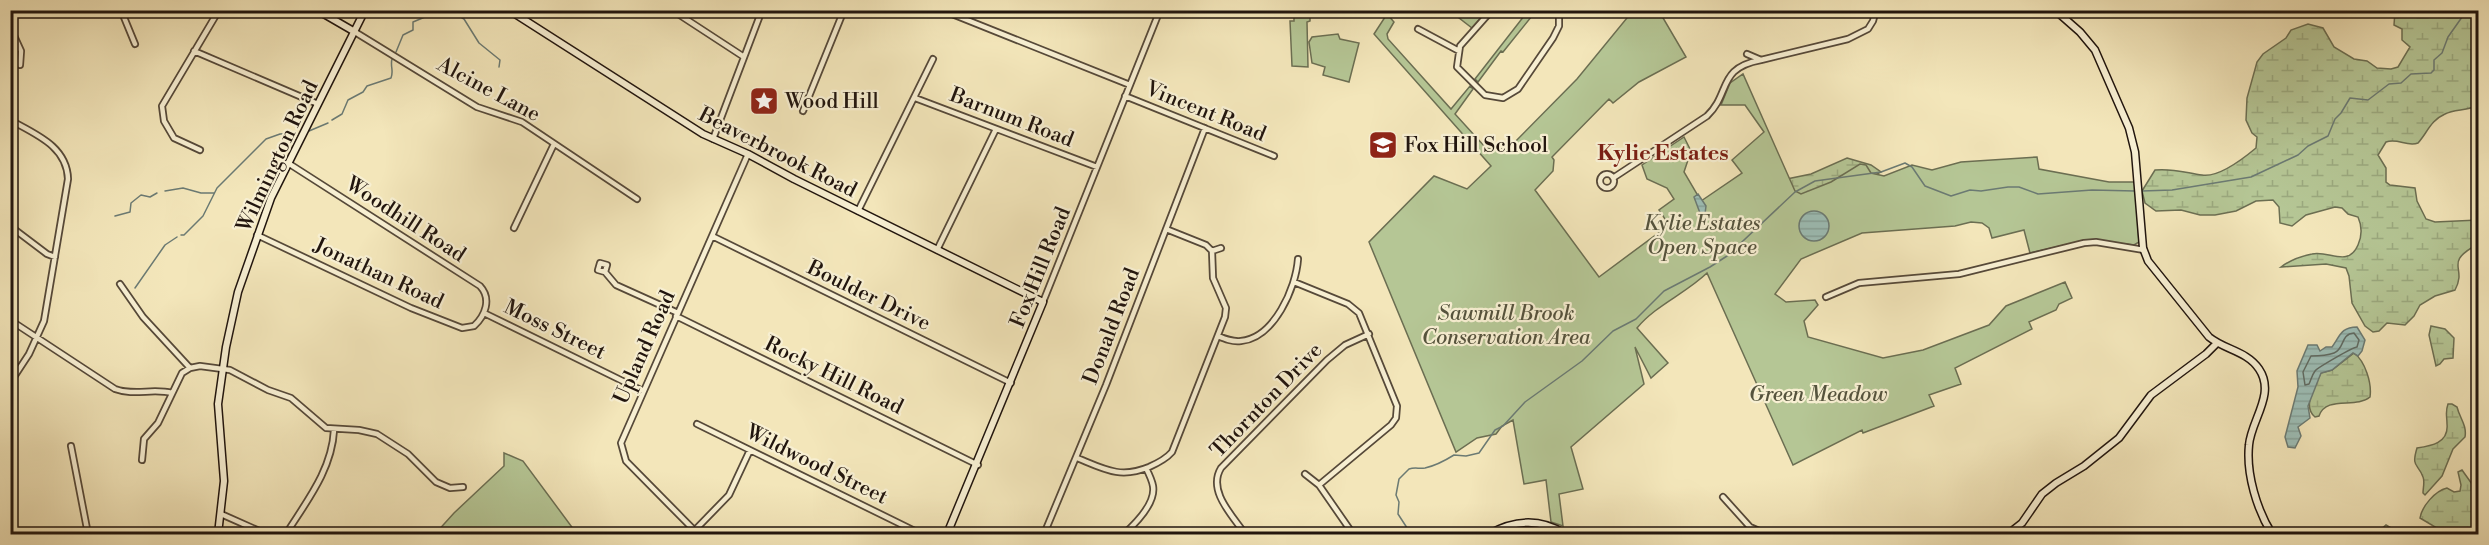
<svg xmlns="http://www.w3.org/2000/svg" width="2489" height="545" font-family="'Libre Bodoni',serif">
<defs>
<pattern id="wetland-marsh" width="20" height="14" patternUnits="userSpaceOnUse" patternTransform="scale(1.5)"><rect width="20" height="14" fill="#b5c695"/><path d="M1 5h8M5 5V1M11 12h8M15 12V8" fill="none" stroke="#9ba97f"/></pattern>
<pattern id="water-rules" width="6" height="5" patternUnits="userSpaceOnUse" patternTransform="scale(1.5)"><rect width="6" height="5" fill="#9dbeb6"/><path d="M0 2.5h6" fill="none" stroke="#87a29b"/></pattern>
</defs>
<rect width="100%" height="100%" fill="#f3e6ba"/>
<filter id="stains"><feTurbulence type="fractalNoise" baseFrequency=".00333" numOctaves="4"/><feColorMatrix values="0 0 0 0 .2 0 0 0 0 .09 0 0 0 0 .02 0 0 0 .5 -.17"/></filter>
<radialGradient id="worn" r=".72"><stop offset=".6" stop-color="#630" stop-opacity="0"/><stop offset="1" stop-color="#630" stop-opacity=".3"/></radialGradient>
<!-- wetland -->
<path fill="url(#wetland-marsh)" stroke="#6b6e52" stroke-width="1.5" d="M2395,11h83v94c-10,6 -23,4 -33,9 -14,6 -18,19 -27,29 -11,4 -20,-5 -32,-1l-8,13 8,13v14l4,3 25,3 2,13 9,18 9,3 43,-2v24c-36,20 -10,22 -23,46l-20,6 -15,9 -6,11 -9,9 -18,-2 -8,8 -6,1 -8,-6 -13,-23 -3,-27 -3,-8 -20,-4 -45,3c8,-6 21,-11 31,-13 17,-4 36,14 46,-9 4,-9 4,-19 0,-28l-10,-3 -6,-6 -7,-1 -29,8 -14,11 -12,-3 -1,-16 -6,-7 -17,1 -20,10 -21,4h-15l-19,-5 -25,1 -11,-8 -3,-12 13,-21c17,-2 32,3 47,5 17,3 42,-17 54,-27l1,-11 -5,-4 -6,-13 1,-22 10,-36 6,-8 23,-16 5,-8 17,-6 15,4 11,19 20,12 13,2 10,7 14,1 7,-2 12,-20 -8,-7v-11l-8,-4z
M1847,158l24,7 10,7 -189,100 90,-92 29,-6z
M2431,326l14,3 9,9 -1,20 -9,1 -4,5 -4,2 -7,-31z
M2354,353c11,8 18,30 16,44 -14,12 -44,-2 -51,19l-4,1c-13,-10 0,-32 6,-44l11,-3z
M2448,404h4l5,3c3,12 10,18 8,30l-12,12 -11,27 -17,19 -2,-2c0,-5 2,-12 0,-16 -5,-14 -12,-9 -6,-29 14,-2 32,-5 30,-24 0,-8 -2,-12 1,-20z
M2462,470l10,14 6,2v48h-34l-2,-3 -22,-13c2,-12 15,-27 27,-30l7,4 6,-1 1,-6 -3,-13z
M2386,525l7,4 2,5h-27v-5l3,-1 8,3z"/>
<!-- park -->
<path fill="#b5c695" stroke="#6b6e52" stroke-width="1.5" d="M1628,10l31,1 27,46 -47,25 -26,21 -4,-4 -57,58 2,3 -1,11 -18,19 64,87 70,-52 -10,-15 15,-11 -7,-11 -20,-9 -5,-14 42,-28 7,14 -7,21 17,29 41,-28 -10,-13 32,-28 -19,-27h-24l9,-22 13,-9 52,117 6,3 30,-12 29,-18 6,1 5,8 13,3 28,-11 20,5 29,-8 76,-5 2,12 70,13h26l4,60 -5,3 -47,-5 -57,13 -6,-23 -32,8 -3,-10 -7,-5 -11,-1 -16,4 -93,7 -61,26 -26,35 11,8 29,-2 3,5 -14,16 4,16 75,21 40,-8 66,-25 17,-19 59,-24 7,16 -13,6 -3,6 -27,12 3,7 -77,39 6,16 -32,11 5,11 -71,27 -1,-3 -69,35 -86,-192c-22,21 -51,32 -70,55l31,35 -17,15 -16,-31 9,37 -73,63 12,42 -24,5 4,32 -12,-4 -5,-42 -22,4 -11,-64 -11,6 -6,8 -19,4 -21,14 -87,-210 65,-66 33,13 24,-23 -117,-132 13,-20 7,8 -7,12 1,5 63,70 19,-23 3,3 -18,25 31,34 22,1 69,-70 50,-61z
M1294,11h16v10l-3,1 1,45 -16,-1 -2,-45h4z
M1450,11h37l-15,17z
M1528,11h8l-33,41 -2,-1 -23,31 -3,-3z
M1338,34l2,5 19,4 -10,39 -26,-7 2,-8 -13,-4 -3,-21 3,-5z
M504,453l19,8 54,73h-16l-14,-6 -10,6h-102l19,-21 50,-47z"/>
<!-- water -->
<path fill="url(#water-rules)" stroke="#6b7a73" stroke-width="1.5" d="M1698,194l8,12 -1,8 -5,-1 -6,-16z
M1799 226a15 15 0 1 1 30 0a15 15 0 1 1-30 0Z
M2357,327l8,13 -3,11 -4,5 -5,-3 -21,17 -11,3 -13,33 2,12 -12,9 3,9 -6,12 -7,-1 -3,-10 13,-50 -1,-16 11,-26h9l3,6 6,-4h6c8,-11 9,-20 25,-20z"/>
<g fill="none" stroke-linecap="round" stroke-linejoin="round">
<!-- shore -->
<path stroke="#5f6a62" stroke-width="1.5" d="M2354,333l5,7 -2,7c-4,0 -40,21 -42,24 -3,4 -4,9 -6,13l-4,1 -2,-13 8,-16c8,0 15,0 23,-3 11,-4 6,-19 20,-20z"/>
<!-- stream -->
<path stroke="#6b7a73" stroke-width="1.5" d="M449,10l15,9 15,24 21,17 -1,7
M396,52l7,-17 10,-5v-8l12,-5 5,-7
M332,120l10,-6 6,-14 15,-8 4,-6 24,-8c3,-7 -1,-12 1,-19
M309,131l19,-8
M165,191l18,-3 18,5h13
M2142,191l30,-1 79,-13 47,-22 10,-9 20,-10 7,-17 6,-6 9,-15 18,2 21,-16 12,-1 10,-9 20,-1 3,-3v-10l8,-7 6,-16 19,-27
M115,216l15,-4 1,-9 10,-8 9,2 7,-4
M181,235h3l19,-19 14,-28 49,-49 14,-5 16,-1
M135,288l30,-43 12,-8
M1411,534l-13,-20 1,-12 -3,-7 3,-16 10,-10c6,-2 10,0 16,-1 9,-2 21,-8 29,-13l12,1 13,-3 16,-23 8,-4 22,-24 57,-41 31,-30 23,-12 28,-28 46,-24 17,-11 68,-64 20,-11 66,-9 24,-9 7,4 13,19 26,10 19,-6 11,1 27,-4h11l19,7 54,-4 43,1"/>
<!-- street casing -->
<g stroke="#564939" stroke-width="8">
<path id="street" d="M121,10l14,34
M672,10l72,47
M942,10l188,75
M1492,10l-32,36 -3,21 28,28 18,3 15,-9 35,-51 6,-12v-16
M10,27l11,24 -1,14
M1418,29l41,22
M355,32l122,75 45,15 115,77
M194,51l124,53
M1747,54l14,6 87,-21 20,-10 5,-8 3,-11
M1125,96l149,60
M915,98l182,69
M803,111l41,-101
M10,120c25,14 57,26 58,59l-24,142 -15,33 -19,29
M713,139l49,-129
M200,150l-26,-12 -10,-17 -2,-15 57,-96
M1600 181a7 7 0 1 1 14 0a7 7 0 1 1-14 0Z
M1613,178l94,-62c24,-23 10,-48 54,-56
M858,211l75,-152
M10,226l37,28 8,3
M514,228l40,-84
M1166,229l40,16 6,6 9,-3
M257,235l154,73 51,20 12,-2c11,-10 18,-27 6,-40l-192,-123
M712,236l299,147
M937,250l59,-121
M605,272l-7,-2 2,-7 7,2 -2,7 11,13 62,28
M1294,282l54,22 11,9 38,93 -1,12 -5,7 -72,60
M120,284l23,33 47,51
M1826,297l33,-14 100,-9 125,-31 12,-1 48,8
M1043,302l117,-292
M484,313l159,78
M676,316l302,149
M10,320l105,69c19,7 38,-1 57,4
M1218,336c7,3 14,6 23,5 33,-3 55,-53 57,-82
M697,424l224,110
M71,446l17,88
M1077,458c27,11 43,21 72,9 9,-4 17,-8 23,-15l53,-135 1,-9 -13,-30 -1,-27
M142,460l2,-21 14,-16 24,-50 8,-5 10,-2 30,4 38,20 23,8 35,30 33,2 18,4 31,20 28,28 14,6 13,-1
M1305,474l14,11 34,49
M1723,497l27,30 16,7
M221,514l45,20
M695,530l34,-35 21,-45
M286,534c20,-32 46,-64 48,-104
M698,534l-72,-73 -5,-18 127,-289
M1044,534l62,-149 99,-257
M1124,534c11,-10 32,-31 29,-48 -1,-6 -4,-12 -7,-18
M1245,534c-12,-18 -38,-43 -24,-66l106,-108 18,-15 24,-11"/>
</g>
<!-- secondary casing -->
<g stroke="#21150e" stroke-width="9">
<path id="secondary" d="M317,10l38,22
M509,10l194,124 45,20 46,25 249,123 -96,232
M2055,10l25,22 15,18 34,78 6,24 8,96 5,13 61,76c16,13 38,14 50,32 17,25 -8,51 -10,76 -3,29 8,65 23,89
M218,534l6,-53 -6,-77 8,-57 12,-55 33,-94 94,-188
M1489,534c25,-14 51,-16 76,0
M2008,534l14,-11 20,-29 14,-11 28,-17 35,-28 32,-43 55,-41 11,-11"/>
</g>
<!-- street -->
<use href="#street" stroke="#f7efd2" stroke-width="4.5"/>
<!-- secondary -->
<use href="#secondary" stroke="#f7efd2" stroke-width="6"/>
</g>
<!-- icons -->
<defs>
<g id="sight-square" transform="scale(1.5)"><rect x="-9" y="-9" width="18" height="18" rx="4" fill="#8f2418" stroke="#f7efd2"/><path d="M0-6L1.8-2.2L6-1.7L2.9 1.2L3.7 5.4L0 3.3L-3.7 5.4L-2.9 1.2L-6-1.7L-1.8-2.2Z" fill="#fff"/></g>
<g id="school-square" transform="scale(1.5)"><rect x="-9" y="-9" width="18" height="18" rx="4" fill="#8f2418" stroke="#f7efd2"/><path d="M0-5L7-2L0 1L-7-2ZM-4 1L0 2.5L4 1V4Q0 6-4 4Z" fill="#fff"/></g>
</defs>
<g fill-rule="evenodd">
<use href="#sight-square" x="764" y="101"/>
<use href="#school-square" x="1383" y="145"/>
</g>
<g text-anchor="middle" stroke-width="4.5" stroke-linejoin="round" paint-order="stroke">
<!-- street labels -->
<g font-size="21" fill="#21150e" stroke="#f7efd2">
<text transform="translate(489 89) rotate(28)" y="7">Alcine Lane</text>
<text transform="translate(1206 111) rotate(22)" y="7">Vincent Road</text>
<text transform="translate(1012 117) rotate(21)" y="7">Barnum Road</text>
<text transform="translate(778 152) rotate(27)" y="7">Beaverbrook Road</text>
<text transform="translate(277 156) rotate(-65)" y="7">Wilmington Road</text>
<text transform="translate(406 219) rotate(33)" y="7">Woodhill Road</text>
<text transform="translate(1040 267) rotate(-68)" y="7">Fox Hill Road</text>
<text transform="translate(379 273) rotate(25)" y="7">Jonathan Road</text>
<text transform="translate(869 295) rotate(26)" y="7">Boulder Drive</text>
<text transform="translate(1111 326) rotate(-69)" y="7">Donald Road</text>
<text transform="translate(555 329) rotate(26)" y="7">Moss Street</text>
<text transform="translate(644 347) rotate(-66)" y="7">Upland Road</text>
<text transform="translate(834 375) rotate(26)" y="7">Rocky Hill Road</text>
<text transform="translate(1266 400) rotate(-46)" y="7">Thornton Drive</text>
<text transform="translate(817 464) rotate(26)" y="7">Wildwood Street</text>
</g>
<!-- poi labels -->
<g font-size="21" fill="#21150e" stroke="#f7efd2" text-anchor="start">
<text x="785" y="108">Wood Hill</text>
<text x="1404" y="152">Fox Hill School</text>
</g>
<!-- park labels -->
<g font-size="21" font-style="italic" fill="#55533d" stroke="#f7efd2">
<text x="1702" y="230">Kylie Estates<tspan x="1702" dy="24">Open Space</tspan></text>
<text x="1506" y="320">Sawmill Brook<tspan x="1506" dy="24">Conservation Area</tspan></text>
<text x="1818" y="401">Green Meadow</text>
</g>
<!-- neighbourhood labels -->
<g font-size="22" font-weight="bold" fill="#7a1f14" stroke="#f7efd2">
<text x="1663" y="160">Kylie Estates</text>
</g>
</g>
<!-- margin -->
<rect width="2489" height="545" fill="none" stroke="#f3e6ba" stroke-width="36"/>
<rect x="12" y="12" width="2465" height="521" fill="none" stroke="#21150e" stroke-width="3"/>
<rect x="18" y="18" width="2453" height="509" fill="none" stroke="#21150e" stroke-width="1.5"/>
<rect width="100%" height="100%" filter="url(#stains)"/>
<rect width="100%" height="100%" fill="url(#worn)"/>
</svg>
